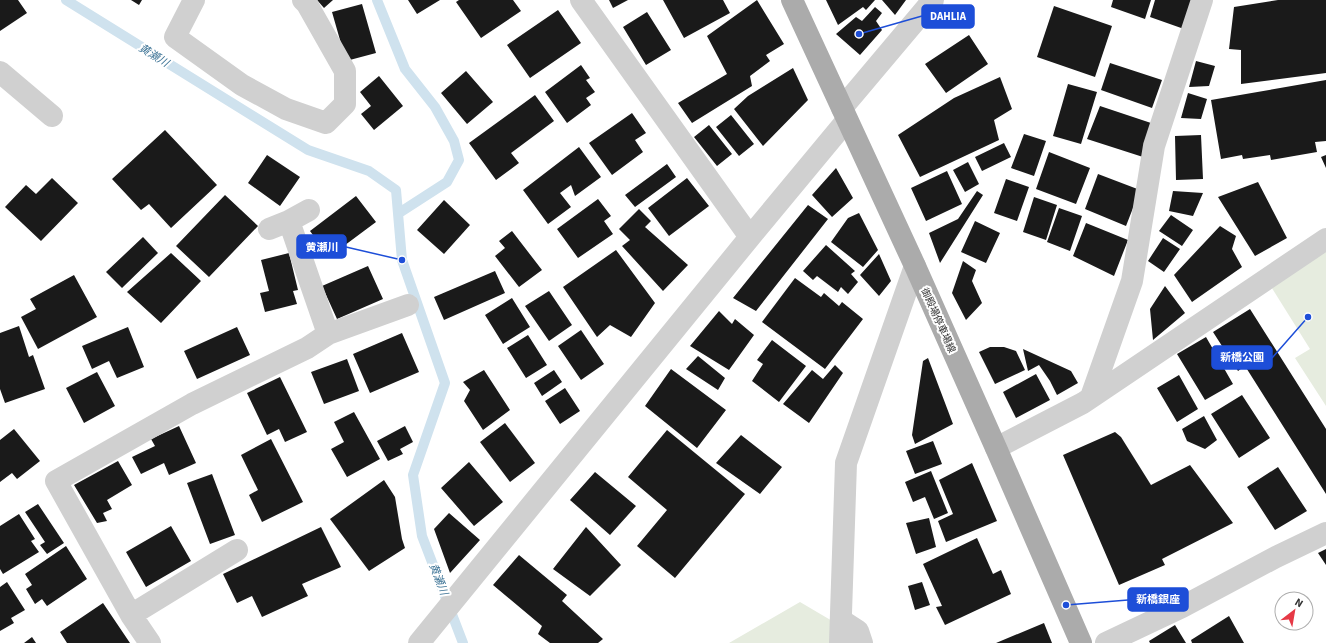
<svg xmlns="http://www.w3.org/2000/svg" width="1326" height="643" font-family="'Source Sans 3','Noto Sans JP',sans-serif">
<rect width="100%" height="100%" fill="#fff"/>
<!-- green -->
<path fill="#e6ecdf" d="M1326,249v157l-31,-48 15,-9 -40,-64z
M800,602l56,33 4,8h-131z"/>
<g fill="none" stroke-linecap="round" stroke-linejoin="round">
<!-- stream -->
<path stroke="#cfe2ee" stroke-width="10" d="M66,0l242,150 61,21 27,19 6,70 43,123 -32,92 9,61 41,107
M377,0l28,69 30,38 19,34 5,19 -12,22 -48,31"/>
</g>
<!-- building -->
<path fill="#1a1a1a" d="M0,0h18l9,13 -27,18z
M131,0h11l-3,5z
M317,0h16l-9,8z
M408,0h32l-23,14z
M459,0h54l8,11 -40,27 -25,-36z
M609,0h19l-15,8z
M663,0h60l7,13 -46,25z
M757,0l27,44 -18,11 4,6 -20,15 2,10 -60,37 -14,-20 49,-29 -20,-38z
M826,0h49l-9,10 -3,-3 -25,18z
M882,0h24l-11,15z
M1113,0h38l-6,19 -34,-12z
M1155,0h39l-10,29 -34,-12z
M1278,0h48v73l-85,11v-34l-12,-1 5,-42z
M362,4l14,49 -30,8 -14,-49z
M1054,6l58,20 -17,51 -58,-20z
M875,7l7,6 -6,8 6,9 -22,25 -24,-21 20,-17 6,4z
M558,10l23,33 -51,35 -23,-33z
M647,12l24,38 -25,15 -23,-38z
M969,35l19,29 -42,29 -21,-29z
M1196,61l19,5 -6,20 -20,1z
M1110,63l52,17 -10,28 -51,-18z
M581,65l9,13 -4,2 9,12 -9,6 5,7 -24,18 -22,-31z
M793,68l15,32 -45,46 -29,-37 14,-13z
M466,71l27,31 -26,22 -26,-31z
M379,76l24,30 -29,24 -13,-16 10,-8 -11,-14z
M1000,77l12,32 -18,11 5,20 -79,37 -22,-42 56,-37z
M1326,80v61l-11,1 2,10 -46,8 -1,-5 -27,4 -1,-4 -21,4 -10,-59z
M1068,84l29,8 -16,52 -28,-8z
M1188,93l19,6 -6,20 -20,-1z
M535,95l19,26 -43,32 8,10 -23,17 -27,-37z
M1100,106l51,17 -8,34 -56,-18z
M632,113l14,20 -11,7 8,12 -31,23 -23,-32z
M731,115l23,29 -15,12 -23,-29z
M709,125l23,29 -15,12 -23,-29z
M165,130l52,55 -46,43 -22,-24 -8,6 -29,-31z
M1024,134l22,7 -12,35 -23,-8z
M1201,135l2,44 -27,1 -1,-44z
M1004,143l7,14 -29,14 -7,-14z
M579,147l22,30 -26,19 -4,-11 -11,8 11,14 -23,17 -25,-34z
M1049,152l41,16 -14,36 -40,-15z
M267,155l33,22 -20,29 -32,-23z
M1326,155v13l-5,-11z
M968,162l11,22 -14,8 -12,-22z
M667,164l9,13 -41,30 -10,-12z
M836,168l17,30 -21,19 -20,-22z
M947,171l15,33 -36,17 -15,-33z
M1098,174l42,16 -14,36 -41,-17z
M52,178l26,25 -37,38 -36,-34 21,-22 10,9z
M687,178l22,28 -40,30 -21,-28z
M1006,179l23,8 -12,34 -23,-8z
M1258,182l29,56 -32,18 -37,-59z
M977,191l6,4 -43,68 -11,-30 29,-14z
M1173,191l30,2 -10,23 -24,-5z
M225,195l33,31 -49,51 -33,-31z
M356,196l20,26 -47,35 -19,-26z
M1034,197l23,8 -11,35 -23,-8z
M598,199l13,17 -7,5 9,13 -35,24 -21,-29z
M444,200l26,25 -26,29 -27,-24z
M808,205l20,14 -72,92 -23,-13z
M1059,208l23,8 -12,35 -23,-9z
M639,209l12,12 -6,6 43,38 -25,26 -41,-45 8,-6 -11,-11z
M859,213l19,37 -15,17 -32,-25 17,-24z
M1171,215l22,15 -11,16 -23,-15z
M975,221l25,12 -14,30 -25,-11z
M1086,223l42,17 -14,36 -41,-20z
M1220,226l16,10 -4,13 10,18 -50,35 -18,-27z
M512,231l30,39 -23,17 -24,-31 10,-8 -6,-7z
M143,237l15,16 -36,35 -16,-16z
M1163,238l17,11 -16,23 -16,-11z
M826,245l29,26 -4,3 7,8 -10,12 -7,-7 -3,5 -21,-16 -4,4 -10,-9z
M616,250l39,53 -24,34 -21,-12 -13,12 -34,-50z
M171,253l30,28 -40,42 -34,-31z
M289,253l9,37 -5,1 4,13 -32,8 -5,-19 9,-2 -8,-31z
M879,254l12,27 -12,15 -19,-21z
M963,261l13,9 -4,11 10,22 -16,17 -14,-27z
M368,266l15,33 -46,20 -15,-33z
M495,271l10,22 -61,27 -10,-23z
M74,275l23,42 -59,32 -17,-32 15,-8 -6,-10z
M795,278l26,19 3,-4 15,13 3,-4 21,17 -38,50 -63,-47z
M1165,286l20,27 -32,27 -3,-31z
M549,291l23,34 -23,16 -24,-35z
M512,298l18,29 -27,17 -18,-29z
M1250,309l76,120v65l-81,-128 -7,5 -25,-39z
M719,311l13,13 3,-5 19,16 -25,35 -39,-24z
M19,326l10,31 4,-2 12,34 -40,14 -5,-14v-56z
M128,327l16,40 -27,11 -8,-17 -17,8 -10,-23z
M237,327l13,28 -53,24 -13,-28z
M581,330l23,34 -23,16 -23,-34z
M402,333l17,39 -49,21 -17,-39z
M528,335l19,30 -21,13 -19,-30z
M1206,337l27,47 -28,16 -28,-46z
M772,340l34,26 -27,36 -27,-21 11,-17 -6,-4z
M990,347h14l12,4 9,19 -30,14 -16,-32z
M1023,349l48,22 7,12 -21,12 -7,-14 -11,-16 -11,6z
M698,356l27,22 -7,12 -32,-21z
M928,358l25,66 -38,20 -3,-9 11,-74z
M347,359l12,32 -35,13 -13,-32z
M835,365l8,8 -34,50 -26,-19 29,-34 11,9z
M671,369l55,41 -29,38 -52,-42z
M484,370l26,40 -27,20 -19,-29 6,-11 -7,-8z
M554,370l8,12 -20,14 -8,-13z
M97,372l18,34 -31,17 -18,-35z
M1036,374l14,26 -34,18 -13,-26z
M1179,375l19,34 -21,13 -20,-34z
M280,377l27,55 -22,10 -6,-13 -12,6 -20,-42z
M565,388l15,23 -20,13 -15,-23z
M1242,395l28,43 -31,20 -28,-44z
M354,412l26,47 -33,18 -16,-28 13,-7 -10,-20z
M1204,416l13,24 -12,9 -18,-8 -5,-12z
M505,423l30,40 -25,19 -30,-40z
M179,426l17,37 -27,12 -5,-12 -23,11 -9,-17 23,-11 -4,-7z
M405,426l8,16 -13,7 3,5 -15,7 -11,-20z
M14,429l26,32 -23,18 -5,-6 -12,9v-42z
M667,430l78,64 -70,84 -38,-32 30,-36 -39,-33z
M1115,432l6,5 30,48 39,-20 43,58 -71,36 3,6 -46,20 -56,-130z
M741,435l41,32 -22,27 -44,-31z
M271,439l32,63 -41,20 -13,-27 9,-5 -17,-35z
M933,441l9,23 -27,10 -9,-23z
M118,461l14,24 -25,15 5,9 -9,4 4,8 -10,2 -23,-38z
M469,462l34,40 -29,24 -33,-38z
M972,463l25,58 -51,21 -8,-21 15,-7 -14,-34z
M1278,467l29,44 -32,19 -28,-43z
M931,471l17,42 -14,6 -9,-22 -12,5 -8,-20z
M595,472l41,34 -26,29 -40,-35z
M212,474l23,61 -25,9 -23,-61z
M384,480l11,17 7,42 3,9 -36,23 -39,-52z
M38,504l26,39 -17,11 -7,-9 5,-3 -20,-30z
M449,513l31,27 -30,33 -16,-44z
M19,514l16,25 -4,2 8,11 -36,22 -3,-5v-43z
M929,518l7,29 -20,7 -10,-31z
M171,526l20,35 -45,26 -20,-35z
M321,527l20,40 -39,17 6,12 -46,21 -10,-21 -15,7 -14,-29z
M586,527l35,38 -31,31 -37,-27z
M977,538l16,36 8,-4 10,24 -66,31 -9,-18 6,-1 -19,-42z
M66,546l21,33 -40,27 -5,-7 -7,5 -9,-15 6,-4 -7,-11z
M1326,549v16l-8,-12z
M519,555l48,40 -5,6 41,38 -5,4h-48l-12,-9 4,-8 -49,-41z
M7,582l18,28 -14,8 3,5 -14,8v-44z
M922,582l8,23 -15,5 -7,-24z
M103,603l27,40h-63l-7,-11z
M1229,616l15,27h-52l-1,-3z
M1044,623l8,20h-56z
M1175,625l11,18h-36l-1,-2z
M32,637l4,6h-12z"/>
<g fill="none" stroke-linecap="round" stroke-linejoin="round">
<!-- minor -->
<path stroke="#d0d0d0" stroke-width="22" d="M194,0l-19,37 67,48 44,24 40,14 19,-19v-33l-38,-67 -4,-4
M581,0l169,237
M0,72l52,44
M842,108l91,-108
M289,221l39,113
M269,229l20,-8 20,-11
M1091,397l41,-116 22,-135 48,-146
M996,448l87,-45 243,-164
M237,550l-106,65 -75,-134 136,-77 115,-56 21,-14 80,-29
M131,615l19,28
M841,620l17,11 4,12
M419,643l331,-406 97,-117
M840,643l6,-180 69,-197
M1106,643l76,-36 94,-50 50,-24"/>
<!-- major -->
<path stroke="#ababab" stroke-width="22" d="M792,0l123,266 81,182 85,195"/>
</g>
<g text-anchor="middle" stroke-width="4" stroke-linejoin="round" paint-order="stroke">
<!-- street labels -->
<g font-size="10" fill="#333" stroke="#fff">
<text transform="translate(939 320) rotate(66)" y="4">御殿場停車場線</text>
</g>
<!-- water labels -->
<g font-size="11" font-style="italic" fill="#3f7597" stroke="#fff">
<text transform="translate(154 55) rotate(32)" y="4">黄瀬川</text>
<text transform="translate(439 579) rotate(69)" y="4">黄瀬川</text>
</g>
</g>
<!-- callouts -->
<path fill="none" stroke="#1d4ed8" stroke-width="1.5" d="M859 34L922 16M402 260L346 247M1308 317L1272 358M1066 605L1128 600"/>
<g fill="#1d4ed8" stroke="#fff" stroke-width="1.5">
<circle cx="859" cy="34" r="4"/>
<circle cx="402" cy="260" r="4"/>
<circle cx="1308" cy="317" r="4"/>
<circle cx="1066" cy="605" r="4"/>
</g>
<g fill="#1d4ed8" stroke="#1d4ed8" stroke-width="1.5">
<rect x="922" y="5" width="52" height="23" rx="4"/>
<rect x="297" y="235" width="49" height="23" rx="4"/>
<rect x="1212" y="346" width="60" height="23" rx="4"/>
<rect x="1128" y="588" width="60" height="23" rx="4"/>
</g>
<g font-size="11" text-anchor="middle" font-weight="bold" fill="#fff">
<text x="948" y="20">DAHLIA</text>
<text x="322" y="251">黄瀬川</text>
<text x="1242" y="361">新橋公園</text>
<text x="1158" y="603">新橋銀座</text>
</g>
<!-- north arrow -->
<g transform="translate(1294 611) rotate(31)"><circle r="19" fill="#ffffff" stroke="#adadad"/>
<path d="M0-3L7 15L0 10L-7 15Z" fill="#e63946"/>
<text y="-6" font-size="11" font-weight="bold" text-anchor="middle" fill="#333333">N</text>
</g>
</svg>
